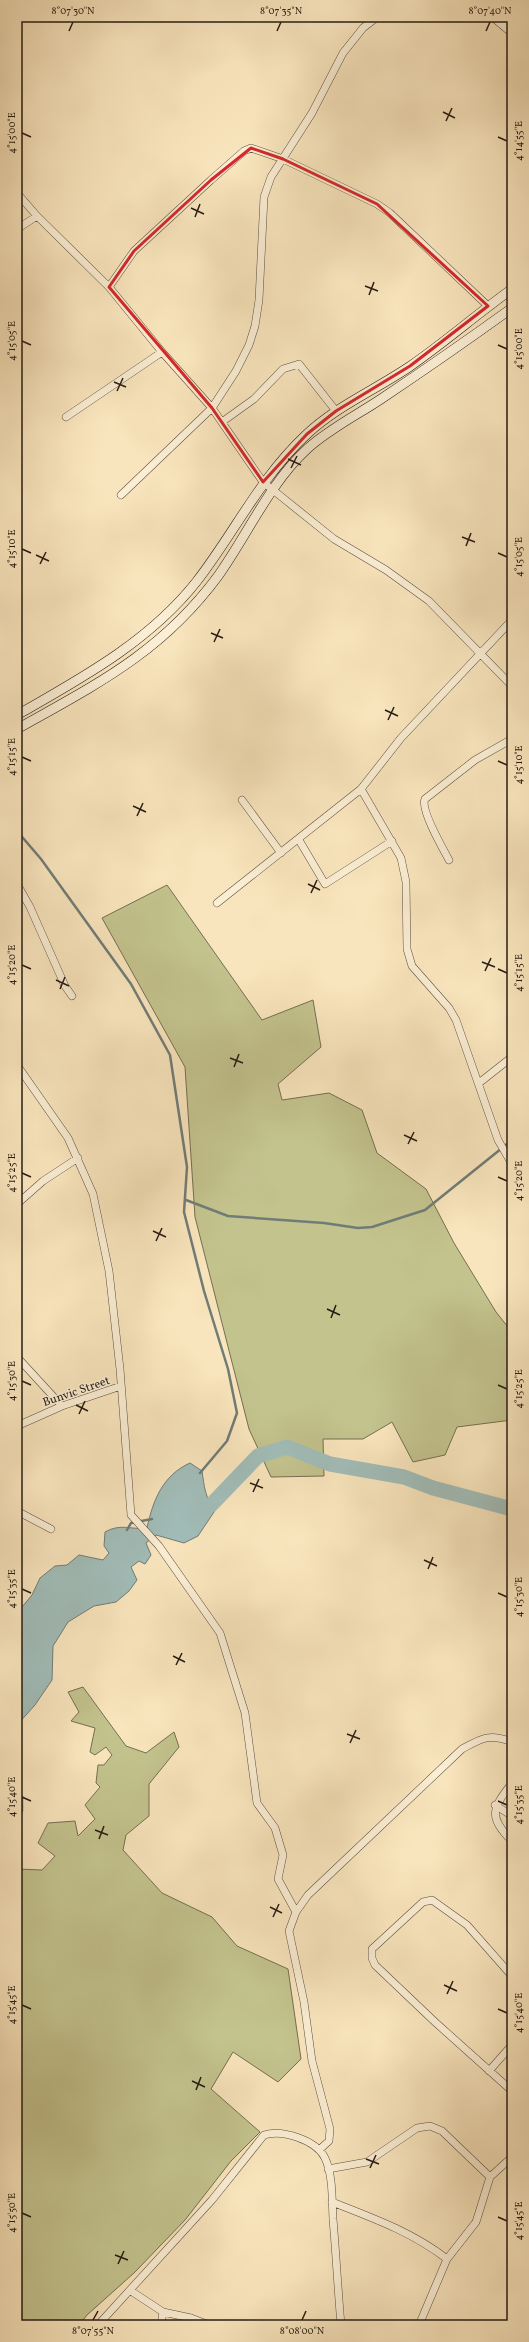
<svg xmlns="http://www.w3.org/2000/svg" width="529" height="2342" font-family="Vollkorn,serif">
<rect width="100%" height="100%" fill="#f9e5bd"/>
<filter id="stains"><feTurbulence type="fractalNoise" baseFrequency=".005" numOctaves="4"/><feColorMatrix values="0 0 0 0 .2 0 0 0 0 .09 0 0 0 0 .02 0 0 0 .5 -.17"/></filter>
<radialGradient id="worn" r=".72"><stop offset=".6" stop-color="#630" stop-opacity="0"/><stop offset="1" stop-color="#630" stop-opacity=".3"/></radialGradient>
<!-- green -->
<path fill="#c3c38e" stroke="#746f51" d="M167,885l95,135 51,-20 8,47 -43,37 4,16 47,-7 33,17 15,43 49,36 28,54 42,69 16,20v88l-55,7 -12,28 -32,7 -21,-40 -29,17h-40l1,37 -53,1 -22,-48 -54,-212 -10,-150 -83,-149z
M83,1687l43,59 20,7 28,-21 5,15 -30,37v32l-23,19 -3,15 39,43 50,24 25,29 51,23 13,90 -23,23 -45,-30 -22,37 49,43 -29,29 -46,59 -51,53 -47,42 -8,10h-62v-456l25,1 13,-14 -17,-13 10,-20 27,-2 3,15 17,-17 -10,-14 15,-18 -4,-4 2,-18h6l8,-10 -6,-8 -11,8 -5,-3 5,-24 -24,-7 8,-9 -11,-20z"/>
<!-- water -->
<path fill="#a1bdb9" stroke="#707c77" d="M190,1463l12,8c2,13 3,30 14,38l-18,27 -14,7 -28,-8 -10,8 5,12 -6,9 -6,-3 -8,6 6,13 -8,11 -13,11 -22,4 -26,16 -15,24 -1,34 -17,25 -18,20v-112l15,-18 8,-17 15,-12 12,-1 12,-10 24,5 6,-7 -5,-7 1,-14c16,-9 25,-2 42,-4 6,-28 16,-53 43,-65z"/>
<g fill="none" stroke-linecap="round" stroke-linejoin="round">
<!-- stream -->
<path stroke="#707c77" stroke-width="2.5" d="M17,831l24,28 90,125 39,71 17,112 -3,45 20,79 24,78 9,44 -10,28 -27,32
M186,1200l42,16 96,7 34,5 14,-1 53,-17 87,-70
M127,1530l4,-7 21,-4
M17,1790l5,7v14l-5,4"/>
<!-- river -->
<path stroke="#a1bdb9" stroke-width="15" d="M211,1505l47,-49 29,-9 43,17 74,13 29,11 79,21"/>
<!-- street casing -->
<g stroke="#5b4e3e" stroke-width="8">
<path id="street" d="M17,193l20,23 72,71 53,65 50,56 51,74 71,57 52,31 43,31 83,85
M17,229l20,-13
M109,287l25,-36 77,-71 33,-29 7,-3 32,11 94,45 13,9 98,93
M66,417l96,-65
M222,422l32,-23 29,-30 16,-5 37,47
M121,495l91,-87 24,-37 13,-26 6,-19 4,-26 5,-103 7,-20 41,-64 31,-60 20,-25 14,-11
M512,620l-111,118 -40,51 40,69 5,24 1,67 5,17 37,42 7,12 42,120 14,24
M242,800l39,53
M299,840l26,44 67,-43
M449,860c-6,-11 -29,-51 -24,-61l50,-39 37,-21
M17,884l13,23 35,79 7,10
M217,903l144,-114
M17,1065l51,73 25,56 16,77 11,98 11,146 28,31 61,87 25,80 12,90 18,25 8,27 -5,24 18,33
M479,1083l33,-26
M17,1204l26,-23 35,-23
M17,1357l45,49
M17,1426l45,-20 59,-20
M17,1511l34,18
M512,1783c-19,25 -25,33 0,58
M495,1805l17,11
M512,1976l-45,-51 -35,-25 -9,2 -51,47v9l3,7 60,57 77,69
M489,2071l23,-26
M319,2150l10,-9 1,-12 -18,-68 -8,-59 -15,-71 7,-19 12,-17 154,-146c20,-11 28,-16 50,-7
M328,2169l39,-7 50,-34 13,-2 12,5 48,46
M332,2202c41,16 80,30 115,57
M131,2291l32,21 -2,13
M163,2312l28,6 18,7
M98,2325l114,-125 52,-65c18,-6 52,5 61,23 8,17 7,42 8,61 3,35 5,71 8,106
M419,2325l28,-66 29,-37 14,-45 22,-20"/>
</g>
<!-- secondary casing -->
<g stroke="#261b14" stroke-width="10">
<path id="secondary" d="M494,17l18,15
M17,715c65,-37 133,-74 180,-134 38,-49 62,-102 109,-146 29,-28 69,-45 103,-68 35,-24 68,-53 103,-78
M17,729c80,-45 145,-77 201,-153 30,-42 51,-92 89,-127 22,-20 50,-34 74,-50 45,-30 88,-60 131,-91"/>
</g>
<!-- street -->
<use href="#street" stroke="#fbeed4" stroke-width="7"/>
<!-- secondary -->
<use href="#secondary" stroke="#fbeed4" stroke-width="9"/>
</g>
<!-- marked area -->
<path fill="none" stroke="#d62828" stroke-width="3" stroke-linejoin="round" d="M251,148l32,11 94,45 111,102 -78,60 -74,45 -29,23 -44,48 -51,-74 -103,-121 25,-36 77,-71z"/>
<!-- ticks -->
<path fill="none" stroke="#261b14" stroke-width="1.5" d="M69,31l4,-9M277,31l4,-9M486,31l4,-9M443,112l12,6M446,121l6,-13M22,133l9,4M498,137l9,4M191,208l13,6M195,217l5,-13M365,286l13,5M369,295l5,-13M22,341l9,4M498,345l9,4M114,382l12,5M117,391l6,-13M288,459l13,6M291,468l6,-12M462,537l13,5M466,546l5,-13M22,549l9,4M498,553l9,4M36,555l13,6M40,564l6,-12M211,633l12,5M214,642l6,-13M385,710l13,6M388,720l6,-13M22,757l9,4M498,761l9,4M133,806l13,6M137,816l6,-13M308,884l12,6M311,893l6,-13M482,962l13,5M22,965l9,4M498,969l9,4M485,971l6,-13M56,980l13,6M60,989l5,-12M230,1058l13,5M234,1067l5,-13M404,1135l13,6M408,1144l6,-12M22,1173l9,4M498,1177l9,4M153,1231l13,6M156,1241l6,-13M327,1309l13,6M331,1318l5,-13M22,1381l9,4M498,1385l9,4M76,1405l12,6M79,1414l6,-13M250,1483l13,5M253,1492l6,-13M424,1560l13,6M428,1569l5,-12M22,1589l9,4M498,1593l9,4M173,1656l12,6M176,1665l6,-12M347,1734l13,5M350,1743l6,-13M22,1797l9,4M498,1801l9,4M95,1830l13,5M99,1839l5,-13M270,1907l12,6M273,1917l6,-13M444,1985l13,6M447,1994l6,-13M22,2005l9,4M498,2009l9,4M192,2081l13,6M196,2090l5,-13M366,2159l13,5M370,2168l6,-13M22,2213l9,4M498,2217l9,4M115,2255l13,5M118,2264l6,-13M93,2320l5,-9M302,2320l4,-9"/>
<g text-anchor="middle" stroke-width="3" stroke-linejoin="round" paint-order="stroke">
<!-- street labels -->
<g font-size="12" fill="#261b14" stroke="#fbeed4">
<text transform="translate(76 1391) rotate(-19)" y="4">Bunvic Street</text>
</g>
</g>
<!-- margin -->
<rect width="529" height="2342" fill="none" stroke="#f9e5bd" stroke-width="44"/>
<rect x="22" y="22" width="485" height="2298" fill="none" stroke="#261b14" stroke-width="1.5"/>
<g font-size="10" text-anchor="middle" fill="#261b14">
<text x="73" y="14">8°07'30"N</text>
<text x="281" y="14">8°07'35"N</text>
<text x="490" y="14">8°07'40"N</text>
<text transform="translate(11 133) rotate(-90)" y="4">4°15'00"E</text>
<text transform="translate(518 141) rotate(-90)" y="4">4°14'55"E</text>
<text transform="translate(11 341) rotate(-90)" y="4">4°15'05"E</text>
<text transform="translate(518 349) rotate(-90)" y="4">4°15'00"E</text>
<text transform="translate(11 549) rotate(-90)" y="4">4°15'10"E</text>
<text transform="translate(518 557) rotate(-90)" y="4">4°15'05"E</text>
<text transform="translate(11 757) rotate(-90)" y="4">4°15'15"E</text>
<text transform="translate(518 765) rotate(-90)" y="4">4°15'10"E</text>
<text transform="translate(11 965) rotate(-90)" y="4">4°15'20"E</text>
<text transform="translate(518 973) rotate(-90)" y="4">4°15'15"E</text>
<text transform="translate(11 1173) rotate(-90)" y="4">4°15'25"E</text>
<text transform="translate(518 1181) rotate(-90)" y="4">4°15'20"E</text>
<text transform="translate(11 1381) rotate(-90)" y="4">4°15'30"E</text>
<text transform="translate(518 1389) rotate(-90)" y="4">4°15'25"E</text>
<text transform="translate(11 1589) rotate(-90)" y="4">4°15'35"E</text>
<text transform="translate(518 1597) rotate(-90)" y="4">4°15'30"E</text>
<text transform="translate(11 1797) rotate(-90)" y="4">4°15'40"E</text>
<text transform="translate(518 1805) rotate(-90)" y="4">4°15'35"E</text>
<text transform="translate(11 2005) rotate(-90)" y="4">4°15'45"E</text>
<text transform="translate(518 2013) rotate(-90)" y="4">4°15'40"E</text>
<text transform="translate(11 2213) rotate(-90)" y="4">4°15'50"E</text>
<text transform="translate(518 2221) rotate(-90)" y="4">4°15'45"E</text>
<text x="93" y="2334">8°07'55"N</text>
<text x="302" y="2334">8°08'00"N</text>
</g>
<rect width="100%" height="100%" filter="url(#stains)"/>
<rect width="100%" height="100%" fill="url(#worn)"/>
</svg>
